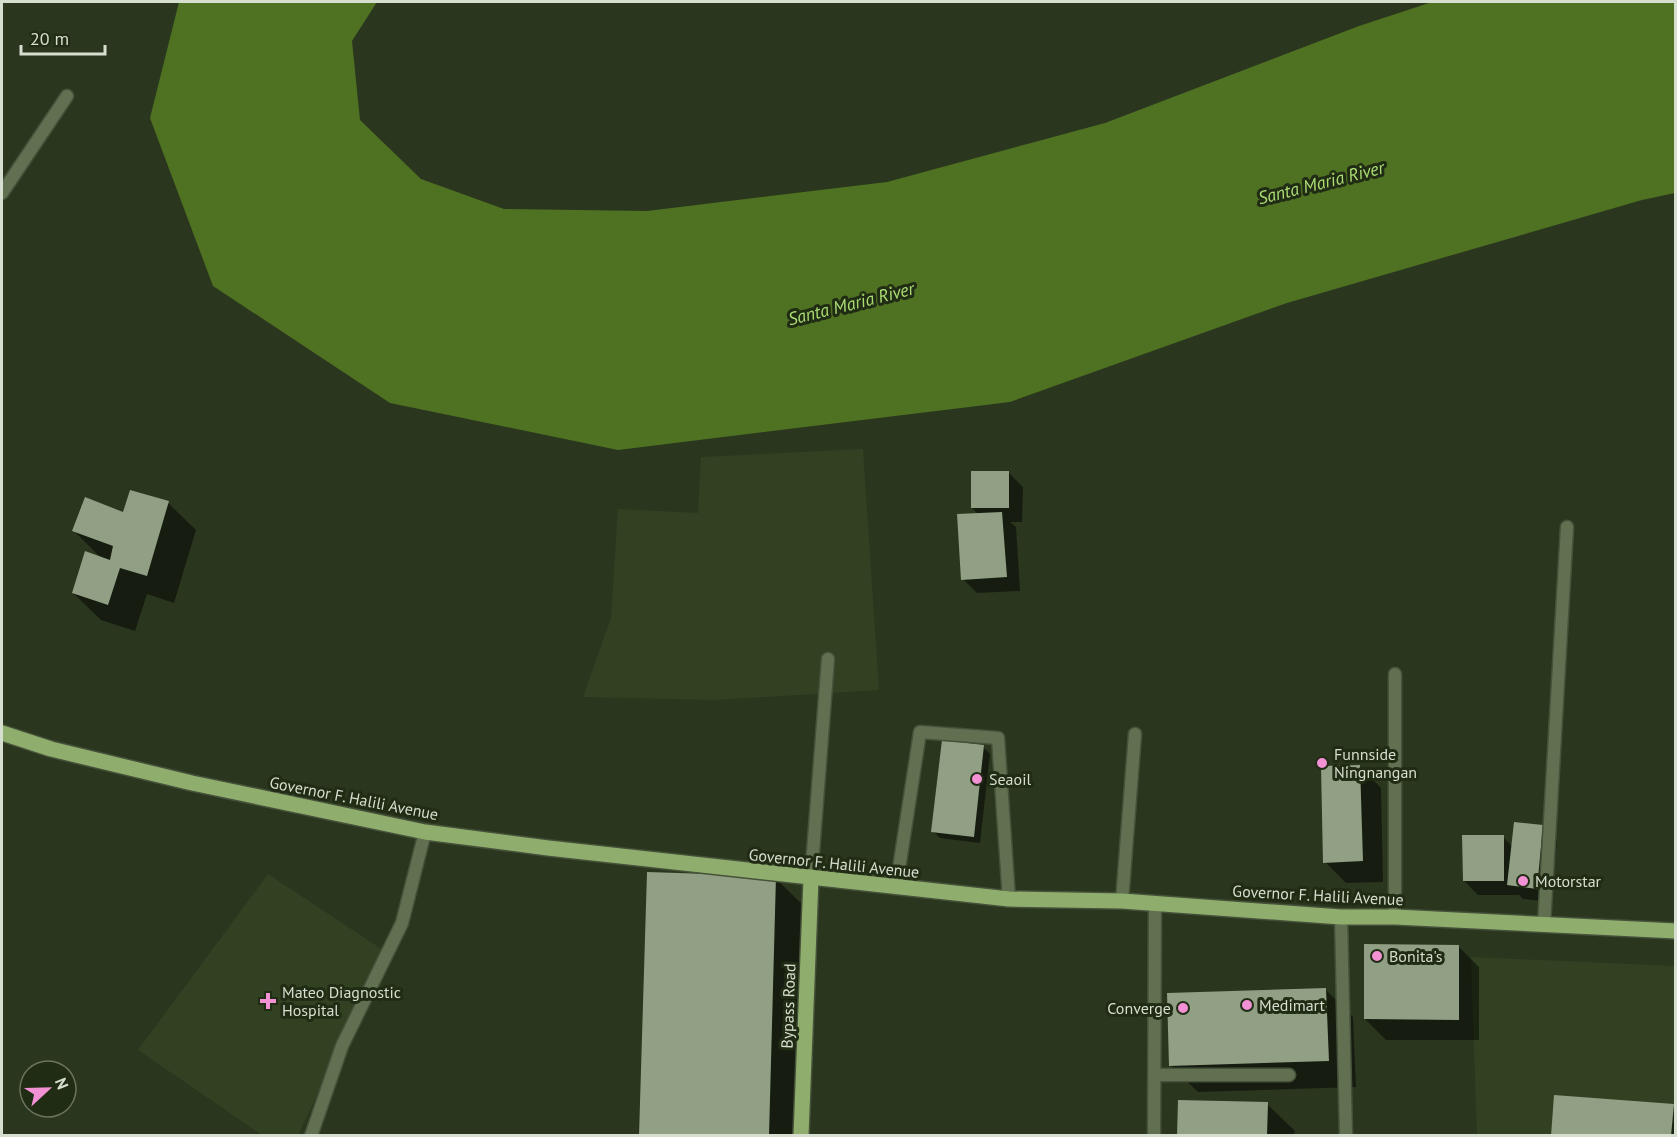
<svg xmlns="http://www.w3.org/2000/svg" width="1677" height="1137" font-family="'PT Sans',sans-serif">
<rect width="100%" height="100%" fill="#2a361e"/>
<!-- built -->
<path fill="#324122" d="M863,449l16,241 -164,10 -132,-3 28,-79 7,-109 80,4 3,-56z
M268,874l118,78 -88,183h-36l-124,-85z
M1471,957l204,9v169h-198z"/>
<!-- water -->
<path fill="#4f7122" d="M179,2h198l-25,39 8,79 61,59 83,30 143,2 240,-29 218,-59 254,-97 73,-24h243v191l-33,7 -355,103 -277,99 -392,48 -228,-47 -177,-117 -63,-168z"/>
<!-- shadow -->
<path fill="#0007" d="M1009,473l14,14 -1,35h-12l6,5 4,64 -43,2 -14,-14 16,-64 -7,-7z
M168,503l28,27 -22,73 -27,-9 -12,37 -34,-11 -28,-27 29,-34 -28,-28z
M983,747l7,7 -10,89 -40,-5 -7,-7z
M1360,767l21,21 2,94 -37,1 -21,-21z
M1543,827l14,14 -7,61 -27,-3 -4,-4h-41l-14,-14 39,-44 10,10z
M775,878l28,27 -7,231h-155z
M1458,946l21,21v73h-93l-21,-21z
M1326,990l27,27 3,70 -158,5 -28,-27z
M1267,1104l28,27 -1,5h-115z
M1673,1105l3,3v28h-123z"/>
<!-- building -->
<path fill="#91a084" d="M971,471h38v37h-38z
M130,490l39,11 -22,75 -27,-8 -12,37 -36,-12 13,-42 25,9 3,-14 -41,-15 13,-34 38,15z
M1002,512l5,65 -46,3 -4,-66z
M942,740l42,5 -10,92 -43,-5z
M1360,765l3,96 -40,2 -2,-97z
M1514,822l29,3 -6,64 -30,-4z
M1462,835h42v46h-41z
M647,872l129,4 -7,260h-130z
M1364,944l95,1v75l-95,-1z
M1326,988l3,73 -160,5 -2,-73z
M1554,1095l120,9 -3,32h-120z
M1178,1100l90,2 -1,34h-90z"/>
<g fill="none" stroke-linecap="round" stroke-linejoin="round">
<!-- service casing -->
<g stroke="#46513a" stroke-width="15">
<path id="service" d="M2,193l65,-97
M811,878l17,-219
M896,888l24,-156 78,6 11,161
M1122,901l13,-167
M1395,917v-243
M1155,1075h134
M311,1136l31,-90 60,-123 23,-91
M1154,1136l1,-231"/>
</g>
<!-- minor casing -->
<g stroke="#46513a" stroke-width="15">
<path id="minor" d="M1341,917l5,219
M1544,925l23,-398"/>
</g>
<!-- primary casing -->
<g stroke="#46513a" stroke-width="18">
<path id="primary" d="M2,733l49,16 141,34 233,49 123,16 461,51 113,2 219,16h54l281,14
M801,1136l10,-258"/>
</g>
<!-- service -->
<use href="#service" stroke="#617051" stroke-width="12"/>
<!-- minor -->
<use href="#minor" stroke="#617051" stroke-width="12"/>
<!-- primary -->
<use href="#primary" stroke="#8fae6d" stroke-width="15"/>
</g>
<!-- markers -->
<g fill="#f391d5" stroke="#212c14" stroke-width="2">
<circle cx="1322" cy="763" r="6"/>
<circle cx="977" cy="779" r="6"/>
<circle cx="1523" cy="881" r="6"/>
<circle cx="1377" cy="956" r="6"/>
<path d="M265 992h6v6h6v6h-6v6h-6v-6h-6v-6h6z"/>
<circle cx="1247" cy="1005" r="6"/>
<circle cx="1183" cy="1008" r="6"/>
</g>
<g text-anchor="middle" stroke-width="6" stroke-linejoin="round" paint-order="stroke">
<!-- poi labels -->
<g font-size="16" fill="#d6decf" stroke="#212c14" text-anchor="start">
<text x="1334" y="760">Funnside<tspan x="1334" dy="18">Ningnangan</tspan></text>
<text x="989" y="785">Seaoil</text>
<text x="1535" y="887">Motorstar</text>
<text x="1389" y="962">Bonita's</text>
<text x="282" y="998">Mateo Diagnostic<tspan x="282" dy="18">Hospital</tspan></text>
<text x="1259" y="1011">Medimart</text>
<text x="1171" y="1014" text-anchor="end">Converge</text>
</g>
<!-- street labels -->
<g font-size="16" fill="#d6decf" stroke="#212c14">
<text transform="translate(354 798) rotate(11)" y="6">Governor F. Halili Avenue</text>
<text transform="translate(834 863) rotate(6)" y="6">Governor F. Halili Avenue</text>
<text transform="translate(1318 895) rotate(3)" y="6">Governor F. Halili Avenue</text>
<text transform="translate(788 1006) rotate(-88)" y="6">Bypass Road</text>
</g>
<!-- water labels -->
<g font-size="18" font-style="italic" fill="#acdd74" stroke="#212c14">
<text transform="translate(1321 183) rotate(-14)" y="6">Santa Maria River</text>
<text transform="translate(851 304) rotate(-14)" y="6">Santa Maria River</text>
</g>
</g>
<!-- border -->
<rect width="1677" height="1137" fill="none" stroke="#d6decf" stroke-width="6"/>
<!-- north arrow -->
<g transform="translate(48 1089) rotate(68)"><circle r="28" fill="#212c14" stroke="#69735f" stroke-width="1.5"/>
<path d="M0-4.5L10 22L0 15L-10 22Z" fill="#f391d5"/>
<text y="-9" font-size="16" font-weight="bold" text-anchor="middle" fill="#d6decf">N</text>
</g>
<!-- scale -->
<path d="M21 45v9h84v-9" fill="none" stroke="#d6decf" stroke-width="3"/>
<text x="30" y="45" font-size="18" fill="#d6decf" stroke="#212c14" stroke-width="4.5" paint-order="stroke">20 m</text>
</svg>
